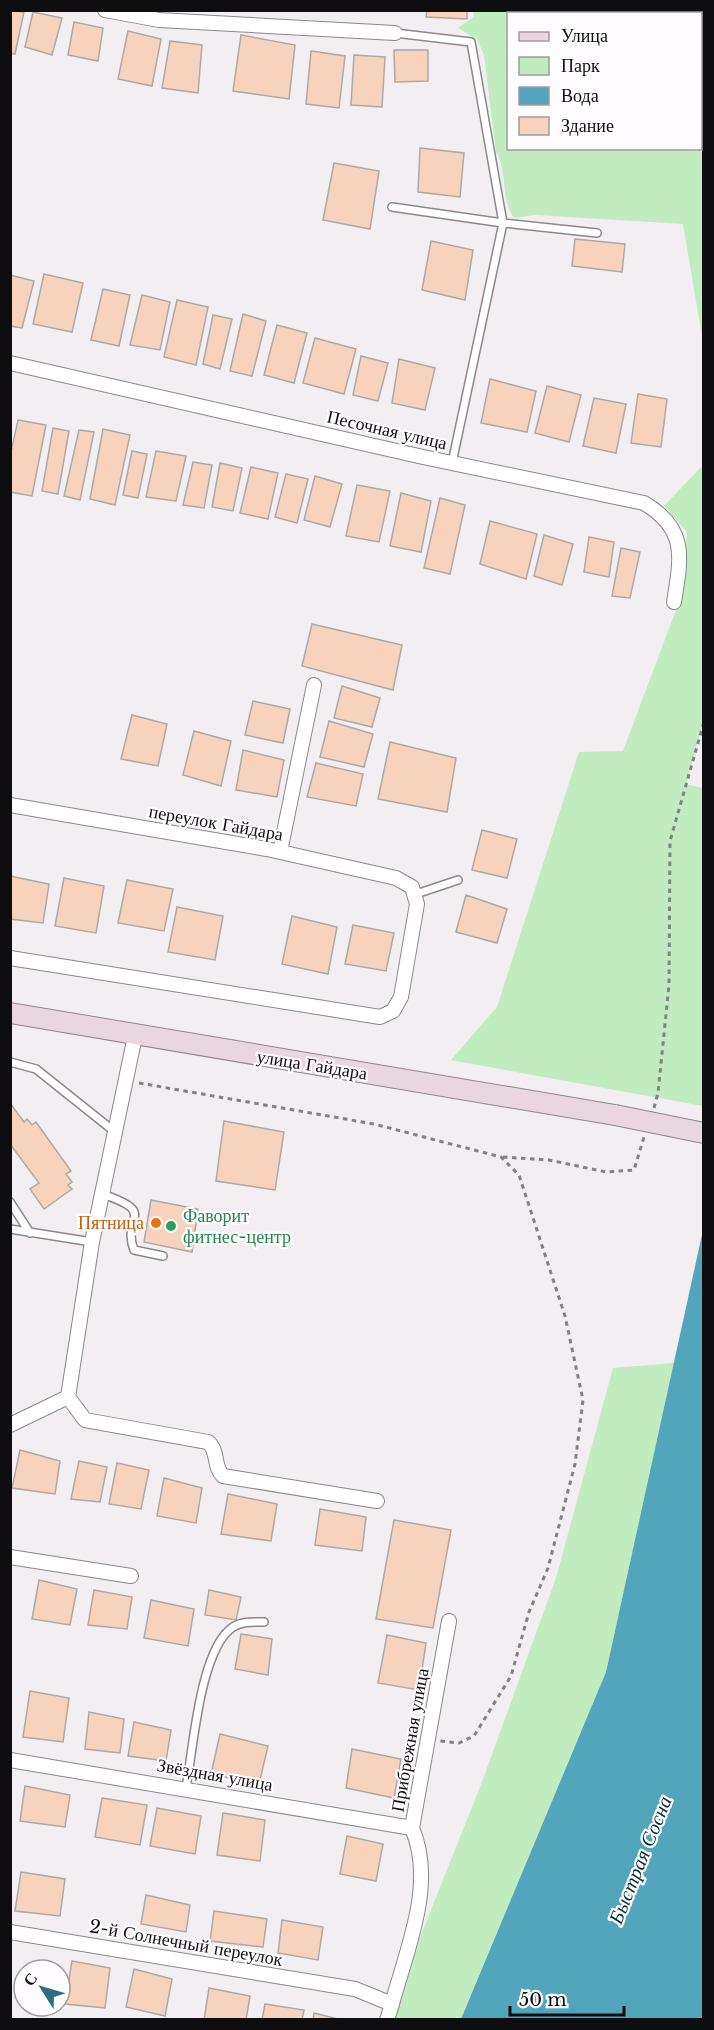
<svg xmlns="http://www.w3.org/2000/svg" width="714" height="2030" font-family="'Libre Baskerville',serif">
<rect width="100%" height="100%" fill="#f2eef2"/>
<!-- green -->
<path fill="#c0ecbf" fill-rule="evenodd" d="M473,11h230v331l-20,-118 -148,-9 -21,3c-14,-21 -6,-46 -18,-67l-12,-96 -7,-16 -19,-11 16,-11zM508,14h192v134h-192z
M703,465v257l-17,62 17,4v318l-252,-46 46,-53 82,-255 44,-1 59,-157 5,-62 -23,-26z
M674,1363l-68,309 -145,347 -74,1 95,-238 74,-204 57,-210z"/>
<!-- water -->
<path fill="#52a5ba" d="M703,1230v789h-242l145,-347z"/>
<!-- building -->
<path fill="#f7d2bc" stroke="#ada9a7" stroke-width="1.5" d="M10,10l14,2 -9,42 -5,-1z
M427,10h40v9l-41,-2z
M33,12l29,6 -10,37 -27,-8z
M74,22l29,6 -5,33 -30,-6z
M128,31l33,8 -9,47 -34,-7z
M241,35l54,10 -6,54 -56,-8z
M170,41l32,4 -4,48 -36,-5z
M394,50h34v31l-33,1z
M311,51l34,5 -6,52 -33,-4z
M354,55l31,2 -3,50 -31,-2z
M420,148l44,5 -4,44 -42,-5z
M334,163l45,8 -9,58 -47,-9z
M575,239l50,5 -3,28 -50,-6z
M431,241l42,9 -8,50 -43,-10z
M44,274l39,9 -11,49 -39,-8z
M10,275l24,6 -12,47 -12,-2z
M103,289l27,6 -11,51 -28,-6z
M142,295l28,7 -10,48 -30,-5z
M177,300l31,7 -12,58 -32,-8z
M243,314l23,7 -14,55 -22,-5z
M213,315l19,4 -12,50 -17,-5z
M277,325l30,8 -13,50 -30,-8z
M315,338l41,11 -12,45 -41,-11z
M361,356l27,7 -10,38 -25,-6z
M399,359l36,9 -10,42 -33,-7z
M490,379l46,12 -9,41 -46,-9z
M547,386l34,9 -12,47 -34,-9z
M638,394l29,5 -6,48 -30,-4z
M594,398l32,6 -10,49 -33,-7z
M18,420l28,5 -14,71 -22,-4v-36z
M53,428l16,3 -11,63 -16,-3z
M103,429l27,6 -15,70 -25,-6z
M79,430l15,2 -14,68 -16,-4z
M132,451l15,3 -9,44 -15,-3z
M156,451l30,5 -10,45 -30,-4z
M193,462l19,3 -8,43 -21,-3z
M220,463l22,5 -9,43 -21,-4z
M251,467l27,6 -10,46 -28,-6z
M286,474l22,5 -11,44 -22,-6z
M315,476l27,8 -12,43 -26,-7z
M357,485l33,6 -11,51 -33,-6z
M401,493l30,8 -10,51 -31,-6z
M440,498l25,7 -15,69 -26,-6z
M490,521l47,13 -11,45 -46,-15z
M544,535l29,9 -11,41 -28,-9z
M589,537l25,5 -5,35 -25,-5z
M621,548l19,4 -10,46 -18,-2z
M312,624l90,21 -9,45 -91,-24z
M342,686l38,12 -8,29 -38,-9z
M253,701l37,8 -7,34 -38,-8z
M132,715l35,9 -9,42 -37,-7z
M329,721l44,13 -9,33 -44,-10z
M194,731l37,10 -10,45 -38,-11z
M390,742l66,16 -9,54 -69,-13z
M243,750l41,10 -7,37 -41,-7z
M316,763l47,11 -7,32 -49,-9z
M482,830l35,9 -10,39 -35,-8z
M10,876l39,8 -6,39 -33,-4z
M64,878l40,8 -8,47 -41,-7z
M127,880l46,9 -9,42 -46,-8z
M466,895l41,14 -10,34 -41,-11z
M177,907l46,9 -8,44 -47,-8z
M292,916l45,11 -9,47 -46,-10z
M353,925l41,8 -8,38 -41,-7z
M10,1103l14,19 3,-3 5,6 4,-3 35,49 -5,3 6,8 -4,3 4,4 -28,20 -14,-20 9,-6 -29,-39z
M224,1121l60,11 -9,58 -59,-9z
M151,1200l47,9 -6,43 -48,-10z
M20,1450l40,11 -5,33 -43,-6z
M79,1461l28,6 -7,35 -29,-3z
M117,1463l32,7 -8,39 -32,-5z
M164,1478l38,10 -6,35 -39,-7z
M228,1494l49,10 -6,37 -50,-7z
M320,1509l46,8 -4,34 -47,-6z
M394,1520l57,10 -18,98 -57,-9z
M39,1580l38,9 -7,36 -38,-6z
M94,1590l38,7 -5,32 -39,-4z
M209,1590l32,7 -5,23 -31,-5z
M151,1600l43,9 -6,37 -44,-8z
M241,1634l31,5 -4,36 -33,-6z
M387,1635l39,8 -7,47 -41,-7z
M30,1691l39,7 -6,44 -40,-5z
M89,1712l35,7 -4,34 -35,-4z
M134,1722l37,8 -5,31 -38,-5z
M220,1734l48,12 -9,38 -48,-10z
M352,1749l49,10 -7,39 -48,-10z
M25,1786l45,9 -5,32 -45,-6z
M102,1798l45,7 -7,40 -45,-8z
M157,1808l44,8 -6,38 -45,-8z
M223,1813l42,7 -5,41 -43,-6z
M347,1836l36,8 -7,37 -36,-7z
M21,1872l44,7 -5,37 -45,-5z
M146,1895l44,10 -4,27 -45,-8z
M214,1911l53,8 -4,28 -53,-6z
M282,1920l41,7 -5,33 -40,-7z
M72,1961l38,7 -5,40 -40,-4z
M134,1969l38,10 -7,37 -39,-9z
M209,1988l41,8 -4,24h-42z
M265,2004l39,6 -2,10h-40z
M314,2013l28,7h-29z"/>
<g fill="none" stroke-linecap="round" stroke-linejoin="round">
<!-- lane casing -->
<g stroke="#8b888b" stroke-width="10">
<path id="lane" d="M395,33l76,9 32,181 94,10
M392,207l111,16 -51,240
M416,894l42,-14
M10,1062l26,7 79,63
M102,1194c57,19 19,23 32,56l29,6
M10,1202l20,31
M10,1229l82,13
M186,1788c7,-38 14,-140 47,-161 9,-6 21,-5 31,-5"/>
</g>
<!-- street casing -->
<g stroke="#8b888b" stroke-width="16">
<path id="street" d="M105,10l54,10 236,13
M10,363l413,94 221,46c44,26 37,55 30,99
M10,805l257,44 129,29 16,9 5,17 -16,93 -8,14 -13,6 -370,-59
M280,852l34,-167
M68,1397l24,-155 43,-206
M68,1397l17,23 123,22c11,9 5,25 15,34l154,25
M10,1425l58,-28
M10,1557l121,19
M10,1760l402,68
M10,1932l345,57 37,15 -5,16
M392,2004c15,-56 44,-120 20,-176l37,-207"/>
</g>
<!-- secondary casing -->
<g stroke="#8b888b" stroke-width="22">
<path id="secondary" d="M10,1013l605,102"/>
</g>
<!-- path -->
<path stroke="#838184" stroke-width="3" stroke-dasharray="4.5 4.5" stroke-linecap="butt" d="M676,10v4
M700,105l4,8
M139,1083l235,41 127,33 18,18 46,141 18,84 -8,64 -27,104 -19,44 -18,64 -37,60 -15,7 -19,-2
M654,1108l4,-15 11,-108 1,-144 34,-119
M503,1157l46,3 57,12 28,-2 10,-33"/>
<!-- lane -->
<use href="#lane" stroke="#fff" stroke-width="7"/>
<!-- street -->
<use href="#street" stroke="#fff" stroke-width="14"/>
<!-- secondary -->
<use href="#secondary" stroke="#ead6e1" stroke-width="20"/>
<!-- secondary-bridge casing -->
<g stroke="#8b888b" stroke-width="22" stroke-linecap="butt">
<path id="secondary-bridge" d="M615,1115l89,18"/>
</g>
<!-- secondary-bridge -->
<use href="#secondary-bridge" stroke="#ead6e1" stroke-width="20"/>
</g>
<!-- markers -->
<circle fill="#e8710a" stroke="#fffcff" stroke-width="2" cx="156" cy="1223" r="6"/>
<circle fill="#2e9e5b" stroke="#fffcff" stroke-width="2" cx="171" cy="1226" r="6"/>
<g text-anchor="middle" stroke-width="4.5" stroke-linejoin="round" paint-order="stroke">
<!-- street labels -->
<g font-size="18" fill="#0e0d0f" stroke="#fffcff">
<text transform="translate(387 430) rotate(13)" y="6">Песочная улица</text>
<text transform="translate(216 823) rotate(10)" y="6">переулок Гайдара</text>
<text transform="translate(312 1065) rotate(9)" y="6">улица Гайдара</text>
<text transform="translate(410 1740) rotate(-80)" y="6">Прибрежная улица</text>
<text transform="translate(215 1775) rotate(10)" y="6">Звёздная улица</text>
<text transform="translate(186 1943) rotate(10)" y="6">2-й Солнечный переулок</text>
</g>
<!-- leisure labels -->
<g font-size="18" fill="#27864d" stroke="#fffcff" text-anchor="start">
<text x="183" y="1222">Фаворит<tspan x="183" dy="21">фитнес-центр</tspan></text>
</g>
<!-- food labels -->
<g font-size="18" fill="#c56008" stroke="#fffcff" text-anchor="end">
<text x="144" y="1229">Пятница</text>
</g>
<!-- water labels -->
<g font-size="20" font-style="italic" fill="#08303a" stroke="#fffcff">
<text transform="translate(640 1860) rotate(-68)" y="7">Быстрая Сосна</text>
</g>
</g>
<!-- border -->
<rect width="714" height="2030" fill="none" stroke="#0e0d0f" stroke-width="24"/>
<!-- legend -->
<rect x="507" y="12" width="195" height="138" fill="#fffcff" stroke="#9f9c9f" stroke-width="1.5"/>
<rect x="519" y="32" width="30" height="9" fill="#ead6e1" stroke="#9f9c9f" stroke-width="1.5"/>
<text x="561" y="42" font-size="18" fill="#0e0d0f">Улица</text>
<rect x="519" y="57" width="30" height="18" fill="#c0ecbf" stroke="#9f9c9f" stroke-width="1.5"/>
<text x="561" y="72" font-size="18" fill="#0e0d0f">Парк</text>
<rect x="519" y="87" width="30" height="18" fill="#52a5ba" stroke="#9f9c9f" stroke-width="1.5"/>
<text x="561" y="102" font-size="18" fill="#0e0d0f">Вода</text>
<rect x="519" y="117" width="30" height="18" fill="#f7d2bc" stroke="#9f9c9f" stroke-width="1.5"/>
<text x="561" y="132" font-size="18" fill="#0e0d0f">Здание</text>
<!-- north arrow -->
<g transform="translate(42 1988) rotate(307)"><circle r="28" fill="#fffcff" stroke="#9f9c9f" stroke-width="1.5"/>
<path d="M0-4.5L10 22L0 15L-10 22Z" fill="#2c6f81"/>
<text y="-9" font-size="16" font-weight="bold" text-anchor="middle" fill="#0e0d0f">С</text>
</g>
<!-- scale -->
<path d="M510 2006v9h114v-9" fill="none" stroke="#0e0d0f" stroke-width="3"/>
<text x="519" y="2006" font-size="18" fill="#0e0d0f" stroke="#fffcff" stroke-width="4.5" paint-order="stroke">50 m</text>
</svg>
